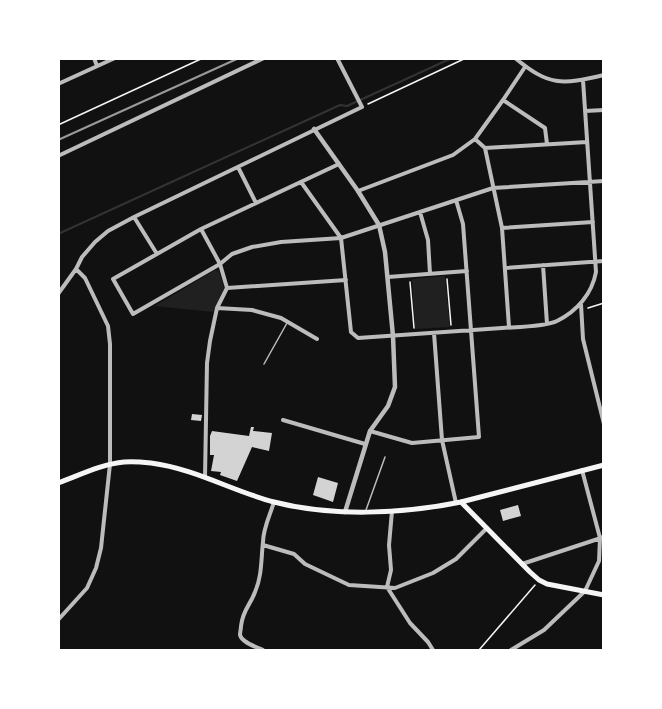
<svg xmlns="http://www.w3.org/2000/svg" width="662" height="709" font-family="'Open Sans',sans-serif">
<rect width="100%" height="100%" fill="#111"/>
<!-- green -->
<path fill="#202020" d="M215,270l4,1 5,17 -11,24 -58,-6z
M444,276l1,1 5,50 -35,2 -3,-49 1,-1z"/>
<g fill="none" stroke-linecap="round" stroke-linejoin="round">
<!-- stream -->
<path stroke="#333" stroke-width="2" d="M58,234l282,-129 7,1 105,-48"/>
</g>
<!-- building -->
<path fill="#d3d3d3" d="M192,414l10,1 -1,6 -10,-1z
M251,427h3l-1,4 19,2 -3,18 -17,-4 -15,34 -17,-6 1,-3 -10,-1 3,-16h-4v-19l2,-5 37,5z
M318,477l20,6 -5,19 -20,-7z
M518,505l3,11 -18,5 -3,-11z"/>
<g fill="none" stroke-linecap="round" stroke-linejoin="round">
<!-- path -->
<path stroke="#f5f5f5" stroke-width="1.5" d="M368,104l98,-46
M58,125l145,-67
M447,279l4,46
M410,282l4,46
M588,308l16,-5
M479,650l56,-65"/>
<!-- service -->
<path stroke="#bcbcbc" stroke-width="1.5" d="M264,364l23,-41
M366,510l19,-53"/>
<!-- minor -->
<path stroke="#bcbcbc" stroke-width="4" d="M94,58l3,8
M515,58c34,28 46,27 89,17
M58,84l57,-26
M503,100l42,28 2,16
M585,111l19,-1
M475,139l10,9 17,80 7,99
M485,148l102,-6
M58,156l206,-98
M339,164l-138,65 -88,50 20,35 87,-50 12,-10 20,-7 29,-5 60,-4 152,-50 111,-7
M238,167l18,36
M301,182l40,56 10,94 7,6c48,-3 96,-7 144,-10 14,-1 43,-1 55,-7 20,-10 35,-27 39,-49l-13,-192
M358,191l95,-36 22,-16 28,-39 22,-33
M420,212l8,28 2,34
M134,217l23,37
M502,228l91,-6
M201,229l19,35 7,24 -10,20 -7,33 -3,22 -2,114
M543,265l4,59
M505,268l99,-7
M388,277l79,-6
M227,288l119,-8
M58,294l18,-25 6,-12 13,-15 13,-11 26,-14 228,-110 -25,-49
M581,304l2,35 21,85
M217,308l35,2 29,8 36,21
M434,333l8,107 14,63
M283,420l82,24
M370,431l42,12 67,-6 -16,-213 -7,-24
M392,511l-3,34 2,25 -4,17 23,36 18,19 5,8
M263,545l31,9 11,10 44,21 46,3 38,-15 23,-14 31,-31
M522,564l82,-27
M58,620l29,-32 9,-20 5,-20 9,-84v-120l-2,-18 -23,-48 -9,-9
M263,650c-6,-3 -21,-7 -23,-15 0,-3 1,-6 1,-9 2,-17 9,-20 14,-34 7,-16 6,-32 8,-50 0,-13 7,-27 11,-40
M511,650l33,-20 41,-39 14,-30 1,-23 -18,-68"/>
<!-- tertiary -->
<path stroke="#bcbcbc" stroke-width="4.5" d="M314,129l44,62 21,34 6,27 8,84 2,51 -7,19 -18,25 -25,81"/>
<!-- secondary -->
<path stroke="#f5f5f5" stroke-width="5" d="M58,483c22,-8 44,-19 66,-21 9,-1 18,0 27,1 45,6 81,28 123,39 58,15 128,12 187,0l143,-37
M461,502l69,70 9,8 8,4 57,11"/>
<!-- rail -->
<path stroke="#9a9a9a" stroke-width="2" d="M58,140l181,-82"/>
</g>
<!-- border -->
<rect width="662" height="709" fill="none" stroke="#ffffff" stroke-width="120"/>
</svg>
